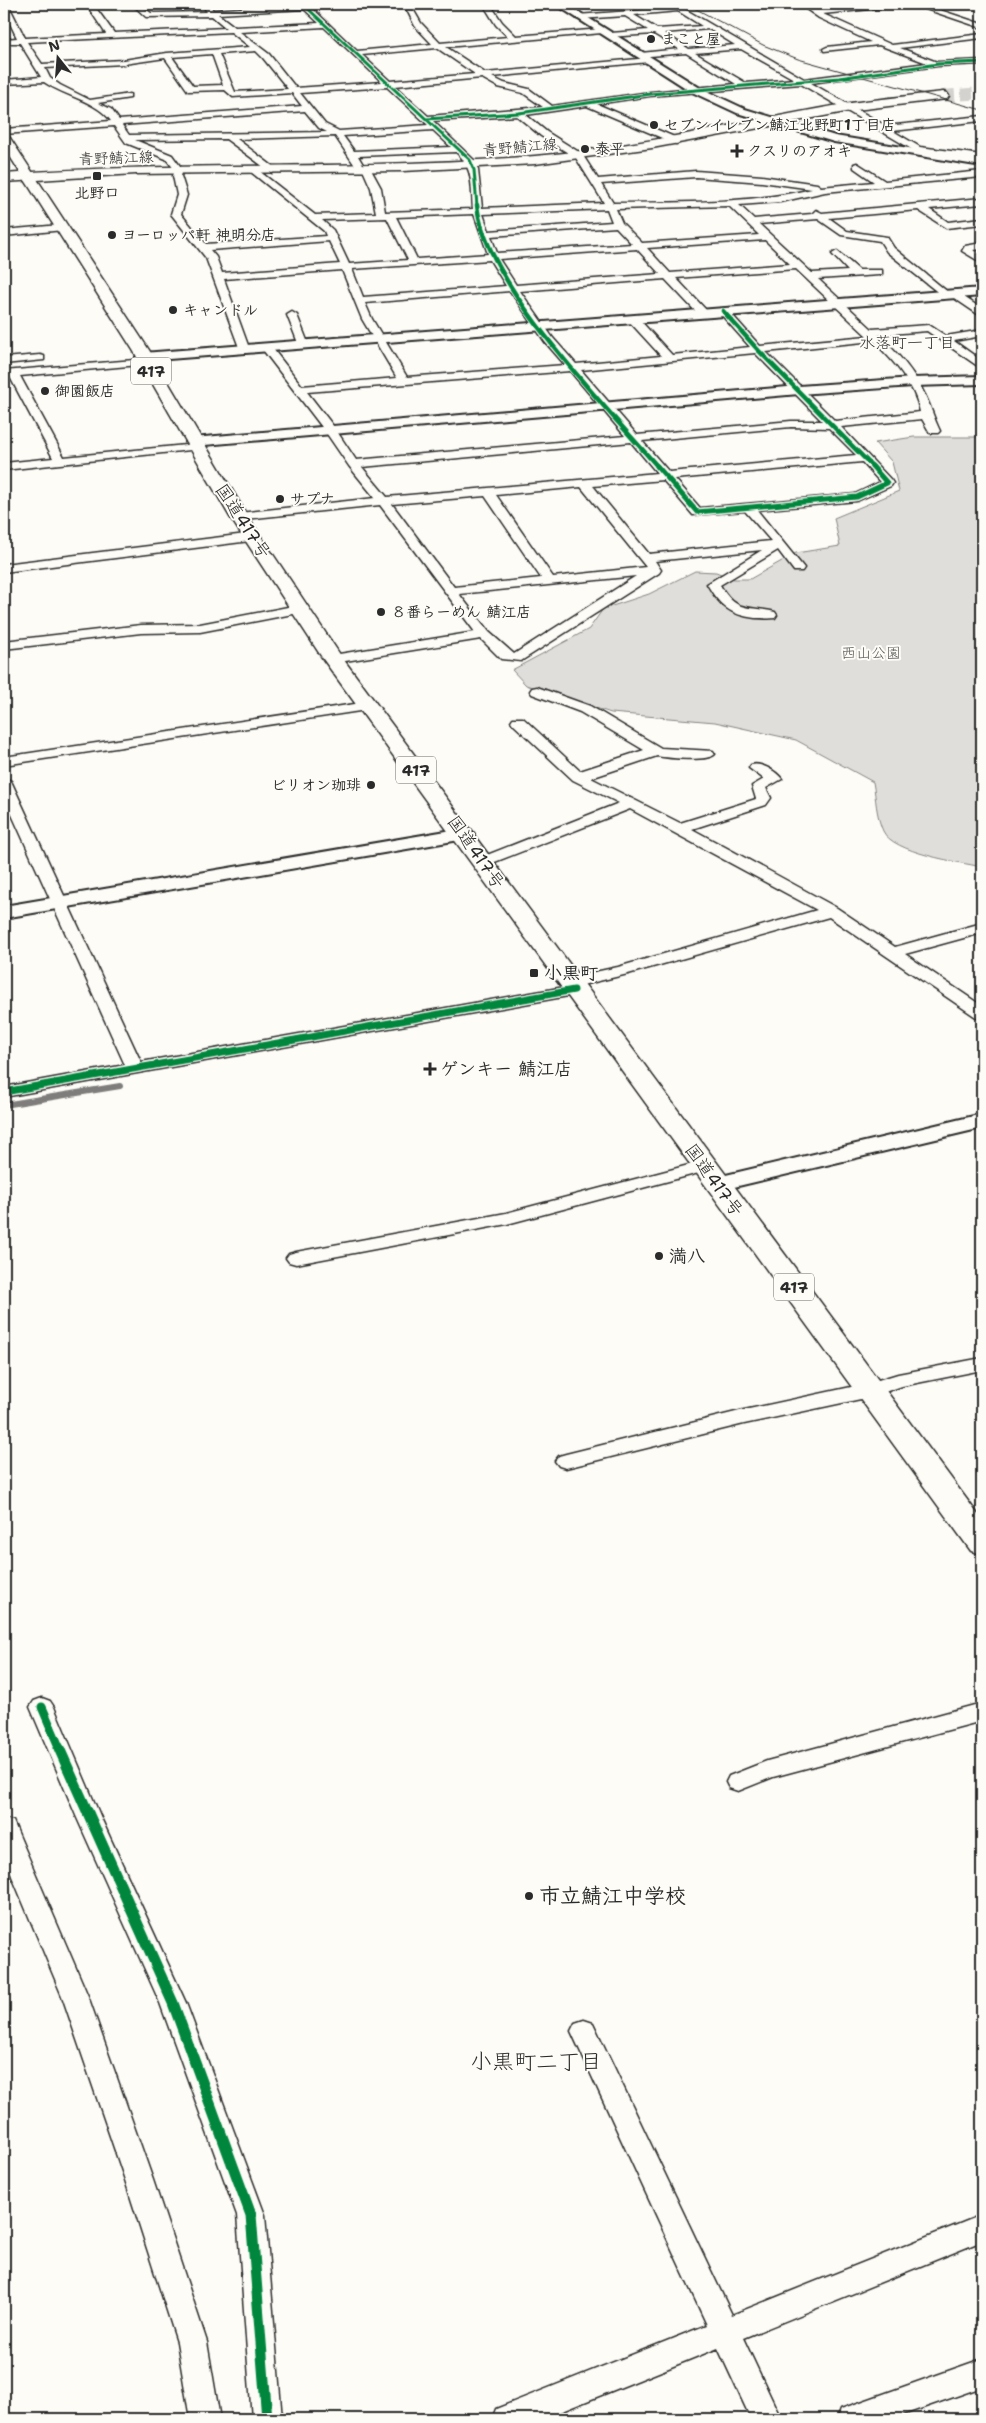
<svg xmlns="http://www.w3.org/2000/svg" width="986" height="2423" font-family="'Shantell Sans','Klee One',sans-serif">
<rect width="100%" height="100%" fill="#fdfcf7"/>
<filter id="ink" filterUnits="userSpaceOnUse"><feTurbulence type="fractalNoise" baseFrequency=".02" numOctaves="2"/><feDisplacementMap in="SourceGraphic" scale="10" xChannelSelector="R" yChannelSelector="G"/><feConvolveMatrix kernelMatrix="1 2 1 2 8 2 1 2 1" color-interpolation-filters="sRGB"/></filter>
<g filter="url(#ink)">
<!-- green -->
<path fill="#dfdeda" stroke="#858482" d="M914,437h68v430c-23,-5 -89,-14 -99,-36 -7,-15 -7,-33 -10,-49l-77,-42 -81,-18 -104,-9 -85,-28 -14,-15 77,-41 14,-20 46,-15 46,-23 21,1 18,7h16l46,-26 44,-7 -6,-28 65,-27 -7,-29 -17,-19z"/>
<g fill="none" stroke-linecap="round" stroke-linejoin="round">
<!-- stream -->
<path stroke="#7e7d7b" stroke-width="6" d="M4,1105l116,-19"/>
<!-- secondary-tunnel -->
<path stroke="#d3d2ce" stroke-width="12" stroke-dasharray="12 6" stroke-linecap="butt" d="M943,96l39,-3"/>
<!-- minor casing -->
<g stroke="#2b2b2b" stroke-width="3">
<path id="minor" d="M4,4h4l17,34 81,-4 -20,-30h7l21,29 112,-5 -14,-12 -66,1 -14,-13h7l12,9 56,-1 -5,-8h7l4,6 87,-6h52l-3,2 -37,2 45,43 75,-7 -17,-18 -11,-22h6l11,19 19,20 68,-6 -12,-12 -13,-21h7l12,18 14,14 86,-7 4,2 -4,2 -156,14 39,26 164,-15 4,2 -4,2 -157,15 12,6 25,6 23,17 98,-14 86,-8 -50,-31 -48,4v-4h3l38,-4 -25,-15 -46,3 -1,-2 4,-2 37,-3 -23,-14 -45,3h-3v-4l95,-7 -4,-4h8l128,75 123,-16 -48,-18 -55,6 -1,-2 4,-2 44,-5 -52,-24 -20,-14h9l9,6 85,-6 -3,2 -76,8 69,31 90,-11v4l-82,10 37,14 45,-2v4l-44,2 -127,17 75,43 96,-10 -1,5 -88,10 27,16 62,8v6l-67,-10 -114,-67 -151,12 -53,8 82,35v4l-3,1 -89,-38 -61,9 21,17 35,22 16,25 98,-8 66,5 55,8 4,3 53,-5 -20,-14v-4l3,-1 28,18 97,-10v6l-157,15 -45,10 -41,3 15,14 58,-5 4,-4 6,3 160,-15v6l-53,5 19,13 34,-4v6l-36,4 -28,-18 -89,8 18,13 40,6 7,11 55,45v4l-4,1 -58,-46 -7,-11 -39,-6 -23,-16 -59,5 53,49 36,-2 -16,-17 5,-3 22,19h23v4l-3,1 -61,4 54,50 57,-4 17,11 36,-6v6l-28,5 28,20v8l-55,-38 -49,4c19,17 36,36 47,60 6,12 9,24 15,36l-2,2h-8l-8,-14 -81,8 50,53 2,3 -2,3 -34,15 -100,9 47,58 -2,3h-8l-16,-21 -58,35c17,29 27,20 55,27l2,3 -2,3c-7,1 -13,0 -20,0 -25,-3 -36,-13 -48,-34l55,-34 -107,11 6,9 -2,3 -138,88 -20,-2 -20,-20 -148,24 -5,-1 -2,-3 7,-4 142,-23 -95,-127 -145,15 -2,-3 6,-4 136,-15 -26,-32 -24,-35 -65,-85 1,-2h8l33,42 95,-8 -35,-59 -20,-49 -118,9 25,69 -5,3 -4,-1 -34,-92 -35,-44 6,-19 -4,-19 2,-6 -9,-11 -40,-16 -12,-17 -110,8v-5l107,-8c-14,-20 -47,-25 -67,-39l-40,2v-4l37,-3 -21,-34h-16v-4l13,-1 -13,-27zM304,9l15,14 -84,4 -17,-13zM678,11l24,15 -45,3 -23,-14zM324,27l58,55 -86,6 -27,-34 -29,-22zM709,29l26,16 -46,4 -25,-16zM231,32l19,15 -83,6 -43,7 -82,4 -15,-22zM437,48l38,26 -85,7 -28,-26zM741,49l53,30 -48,4 -51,-30zM256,51l7,7 25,31 -53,3 -16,-38zM212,54l11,31 -30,1 -21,-29zM165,58l23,33 37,-1 8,7 59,-4 10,13 -183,14 -8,-11 -13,-6 32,-5v-4l-40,6 -30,-15 -10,-7 -5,-10 79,-4zM482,78l16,9 25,6 20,14 -115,9 -33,-30zM387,87l41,38 -89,6 -14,-7 -25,-31zM305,111l14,17 8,4 -198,3 -7,-10zM517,116l24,20 35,22 28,45 -122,5 -4,-38 -4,-10 -41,-39zM433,130l18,17 -97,4 -11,-15zM335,136l23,34h5l8,18 5,25 -61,2 -61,-48 -4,3 1,2 73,59 2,5 -120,8 -25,-30 6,-19 -6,-19 2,-6 -11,-15 -37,-15 91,-1 46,34 4,-3 -1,-2 -38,-29zM456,152c18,16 15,34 17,57l-88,3 -4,-24 -12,-22h-5l-6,-10zM696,177l66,5 50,7c-65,15 -132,13 -199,14l-12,-19zM729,206l30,29 -117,8 -20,-20 -6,-14zM607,209l5,13 -123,9 -6,-17zM474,214l14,40 -71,5 -21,-42zM387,218l21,42 -59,4 -16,-34 -11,-10zM616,227l16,17 -135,9 -6,-17zM765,240l25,24 -120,9 -23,-25zM329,241l11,23 -118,9 -6,-16 -6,-7zM637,249l23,25 -144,11 -17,-26zM490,260l16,26 -143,11 -11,-28zM796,269l71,67 -107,10 -33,-37 -4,-1 -5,3 32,36 -78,8 -36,-39h-8v4l33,36 -85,8 -23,-26 -33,-47 145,-12 34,36h8v-4l-31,-33zM510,291l35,51 20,23 -158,12 -35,-58 -7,-16zM873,341c20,19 42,43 47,71l-85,9 -69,-69zM755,353l67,68h-31l-154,14 -56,-65zM570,371l55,65 -269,24 -22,-33 -27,-35zM791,427l38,1 27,27 -187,17 -27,-31zM631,442l26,31 -270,24 -25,-30zM862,462l18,20 -25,12 -155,14 -25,-29zM663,480l30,35 52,-4 26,30 -122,13 -56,-68zM581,487l65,80 -93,10 -57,-82zM485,496l56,82 -87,9 -62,-83zM636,576l-122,78 -25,-22 -30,-38z
M911,4h11l60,20v4z
M60,225l3,1v4l-59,6v-6z
M982,243v6l-9,1 9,6v7l-20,-12 3,-5z
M955,291l27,18v8l-31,-21 -1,-2z
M292,312l5,3 11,28 -1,2h-8l-1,-2 -11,-28z
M40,355l4,1v4l-40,4v-6z
M146,359l4,1v4l-130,12 44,81 132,-13 4,1v4l-196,21v-7l49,-5 -43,-81h-6v-6z
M254,533l6,4 -2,3 -254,32v-8z
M298,605l7,4 -2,3 -103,20 -59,1 -137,16v-8l137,-16 59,-1z
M537,687l53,19 71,42 52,3 2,3c-6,8 -48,4 -58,2l-66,22 89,45 76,-24 -4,-13 12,-7 -15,-11 2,-3c10,-3 25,6 31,14l-16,9 5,10 -5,7 -74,24 145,79 58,39 87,-24v10l-77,21 77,52v12l-6,-1 -147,-100 -201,57 -50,12 4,4 -2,4 -6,1 -570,102v-10l121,-22 -121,-268v-20l7,4 130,281 423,-75 -3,-4 2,-4 55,-12 199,-57 -187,-101 -143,56h-10l-3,-3 3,-3 142,-56 -46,-23 -60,-56 -2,-3 2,-3h10l57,53 64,-21 -64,-38 -48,-18 -2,-3 2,-3z
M368,702l5,1 2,3 -2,3 -369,56v-8z
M704,1161l6,1 3,4 -3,4 -203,54 -211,40 -7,-2 -3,-4 3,-4 7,-2 210,-39z
M982,1358v12l-80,16 -32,11 -126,27 -178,44 -7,-2 -4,-5 4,-5 7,-2 178,-44 121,-26 33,-10z
M42,1698l8,3 4,6 47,111 85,185 79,212 17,204h-30l-15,-204 -77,-212 -83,-185 -47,-111 4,-6z
M982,1703v18l-209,56 -35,14 -9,-3 -3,-6 3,-6 38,-15z
M4,1819l9,2 75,175 65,184 54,162 13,77h-30l-13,-77 -52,-162 -63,-184 -58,-139z
M584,2020l9,3 139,292 250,-100v26l-239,97 38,81h-30l-33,-71 -176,71h-50l4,-10 211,-84 -136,-294 4,-8z
M982,2359v28l-91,32h-54l4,-10z"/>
</g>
<!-- tertiary casing -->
<g stroke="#2b2b2b" stroke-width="4">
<path id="tertiary" d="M555,4h11l134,84 45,21 90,27 147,24v6l-148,-24 -97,-29 -45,-21z
M982,288v8l-839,65 -7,-4 7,-4z
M982,376v8l-69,2 -114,8 -606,52 -7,-4 7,-4 606,-52 114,-8z
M464,828l7,2 3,4 -3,4 -467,80v-12z
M982,1114v14l-265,63 -8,-2 -4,-5 4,-5z"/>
</g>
<!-- secondary casing -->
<g stroke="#2b2b2b" stroke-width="3">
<path id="secondary" d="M943,92l4,1 2,3 -2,3 -91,11 -204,38 -117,16 -132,7 -267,3 -132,8v-8c177,-13 355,-3 531,-18 104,-9 206,-34 309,-52 33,-5 66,-8 99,-12z"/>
</g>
<!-- trunk casing -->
<g stroke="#2b2b2b" stroke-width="3">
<path id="trunk" d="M4,134l6,4 139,212 99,167 93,139 641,864v34l-11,-3 -648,-892 -93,-142 -97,-167 -129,-203z"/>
</g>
<!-- minor -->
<use href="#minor" fill="#fdfcf7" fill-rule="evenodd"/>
<!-- tertiary -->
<use href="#tertiary" fill="#fdfcf7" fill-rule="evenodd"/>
<!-- secondary -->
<use href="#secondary" fill="#fdfcf7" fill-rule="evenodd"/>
<!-- trunk -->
<use href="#trunk" fill="#fdfcf7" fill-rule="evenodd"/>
<!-- tram -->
<path stroke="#2b2b2b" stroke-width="1" d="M687,4l76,41 35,14 184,51"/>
<!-- cycleway-far5 casing -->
<g stroke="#fdfcf7" stroke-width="4.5">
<path id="cycleway-far5" d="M303,4l167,156 4,10 3,36
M426,119l93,-6 131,-19 189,-16 99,-14 44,-2"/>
</g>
<!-- cycleway-far4 casing -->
<g stroke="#fdfcf7" stroke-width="6">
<path id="cycleway-far4" d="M477,205c8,79 128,201 181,262
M723,311l36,40 114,116"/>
</g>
<!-- cycleway-far3 casing -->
<g stroke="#fdfcf7" stroke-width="8">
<path id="cycleway-far3" d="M657,466l40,46 160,-15 30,-14 -15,-17"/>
</g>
<!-- cycleway-far2 casing -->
<g stroke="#fdfcf7" stroke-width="9">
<path id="cycleway-far2" d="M4,1092l570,-102"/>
</g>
<!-- cycleway-far1 casing -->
<g stroke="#fdfcf7" stroke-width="12">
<path id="cycleway-far1" d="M42,1707l18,42"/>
</g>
<!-- cycleway casing -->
<g stroke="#fdfcf7" stroke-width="14">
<path id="cycleway" d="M59,1748l114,255 78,212 16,204"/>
</g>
<!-- cycleway-far5 -->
<use href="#cycleway-far5" stroke="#00873e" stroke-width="3"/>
<!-- cycleway-far4 -->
<use href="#cycleway-far4" stroke="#00873e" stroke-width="4.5"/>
<!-- cycleway-far3 -->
<use href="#cycleway-far3" stroke="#00873e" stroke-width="5"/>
<!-- cycleway-far2 -->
<use href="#cycleway-far2" stroke="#00873e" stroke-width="7"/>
<!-- cycleway-far1 -->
<use href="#cycleway-far1" stroke="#00873e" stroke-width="9"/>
<!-- cycleway -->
<use href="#cycleway" stroke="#00873e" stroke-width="11"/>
</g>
</g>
<!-- markers -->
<g fill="#2b2b2b" stroke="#fdfcf7" stroke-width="2">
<circle cx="651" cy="39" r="5"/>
<circle cx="654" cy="125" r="5"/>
<circle cx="585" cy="149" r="5"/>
<path d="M734.5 143.5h5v5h5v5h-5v5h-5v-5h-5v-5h5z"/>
<rect x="92" y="171" width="10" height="10" rx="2.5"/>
<circle cx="112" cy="235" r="5"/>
<circle cx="173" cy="310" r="5"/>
<circle cx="45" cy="391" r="5"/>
<circle cx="280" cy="499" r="5"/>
<circle cx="381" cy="612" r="5"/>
<circle cx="371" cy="785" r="5"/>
<rect x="529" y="968" width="10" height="10" rx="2.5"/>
<path d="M427.5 1061.5h5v5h5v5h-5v5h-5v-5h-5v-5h5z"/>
<circle cx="659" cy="1256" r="5"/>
<circle cx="529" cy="1896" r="5"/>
</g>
<g text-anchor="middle" stroke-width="4" stroke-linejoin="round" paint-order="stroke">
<!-- far-poi labels -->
<g font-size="15" font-weight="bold" fill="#2b2b2b" stroke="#fdfcf7" text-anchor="start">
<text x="661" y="44">まこと屋</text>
<text x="664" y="130">セブンイレブン鯖江北野町1丁目店</text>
<text x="595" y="154">泰平</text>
<text x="747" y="156">クスリのアオキ</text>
<text x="97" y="198" text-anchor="middle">北野口</text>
<text x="122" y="240">ヨーロッパ軒 神明分店</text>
<text x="183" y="315">キャンドル</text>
<text x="55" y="396">御園飯店</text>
<text x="290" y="504">サプナ</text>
<text x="391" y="617">８番らーめん 鯖江店</text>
<text x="361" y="790" text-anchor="end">ビリオン珈琲</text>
</g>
<!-- far-street labels -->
<g font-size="15" fill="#2b2b2b" stroke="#fdfcf7">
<text transform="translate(520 147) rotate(-5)" y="5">青野鯖江線</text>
<text transform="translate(116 158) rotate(-2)" y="5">青野鯖江線</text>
</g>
<!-- far-park labels -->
<g font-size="15" fill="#585857" stroke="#fdfcf7">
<text x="871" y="658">西山公園</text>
</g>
<!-- far-neighbourhood labels -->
<g font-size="16" fill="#2b2b2b" stroke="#fdfcf7">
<text x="907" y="348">水落町一丁目</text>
</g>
<!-- shield labels -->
<g fill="#fdfcf7" stroke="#6a6a68" stroke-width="1">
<rect x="131" y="357.5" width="40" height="27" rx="4"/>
<rect x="396" y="756.5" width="40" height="27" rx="4"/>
<rect x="774" y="1273.5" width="40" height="27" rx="4"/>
</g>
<g font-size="16" font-weight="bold" fill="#2b2b2b">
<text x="151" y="377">417</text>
<text x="416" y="776">417</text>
<text x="794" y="1293">417</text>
</g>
<!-- street labels -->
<g font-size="18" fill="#2b2b2b" stroke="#fdfcf7">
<text transform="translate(243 521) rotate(57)" y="6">国道417号</text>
<text transform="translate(476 852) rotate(55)" y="6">国道417号</text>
<text transform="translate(714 1180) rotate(54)" y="6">国道417号</text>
</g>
<!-- poi labels -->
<g font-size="18" font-weight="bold" fill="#2b2b2b" stroke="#fdfcf7" text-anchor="start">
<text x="544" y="979">小黒町</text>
<text x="440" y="1075">ゲンキー 鯖江店</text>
<text x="669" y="1262">満八</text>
</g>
<!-- near-poi labels -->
<g font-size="21" font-weight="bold" fill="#2b2b2b" stroke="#fdfcf7" text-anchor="start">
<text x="539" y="1903">市立鯖江中学校</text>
</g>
<!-- near-neighbourhood labels -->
<g font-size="22" fill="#2b2b2b" stroke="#fdfcf7">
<text x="536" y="2069">小黒町二丁目</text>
</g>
</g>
<!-- margin -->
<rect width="986" height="2423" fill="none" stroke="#fdfcf7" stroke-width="20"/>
<rect x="10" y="10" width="966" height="2403" fill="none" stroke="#2b2b2b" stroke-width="2" filter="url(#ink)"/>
<!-- north arrow -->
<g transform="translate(58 58) rotate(343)" stroke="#fdfcf7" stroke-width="4" paint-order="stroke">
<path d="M0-4L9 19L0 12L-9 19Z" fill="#2b2b2b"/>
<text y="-8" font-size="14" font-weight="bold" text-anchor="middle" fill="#2b2b2b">N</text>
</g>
</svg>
